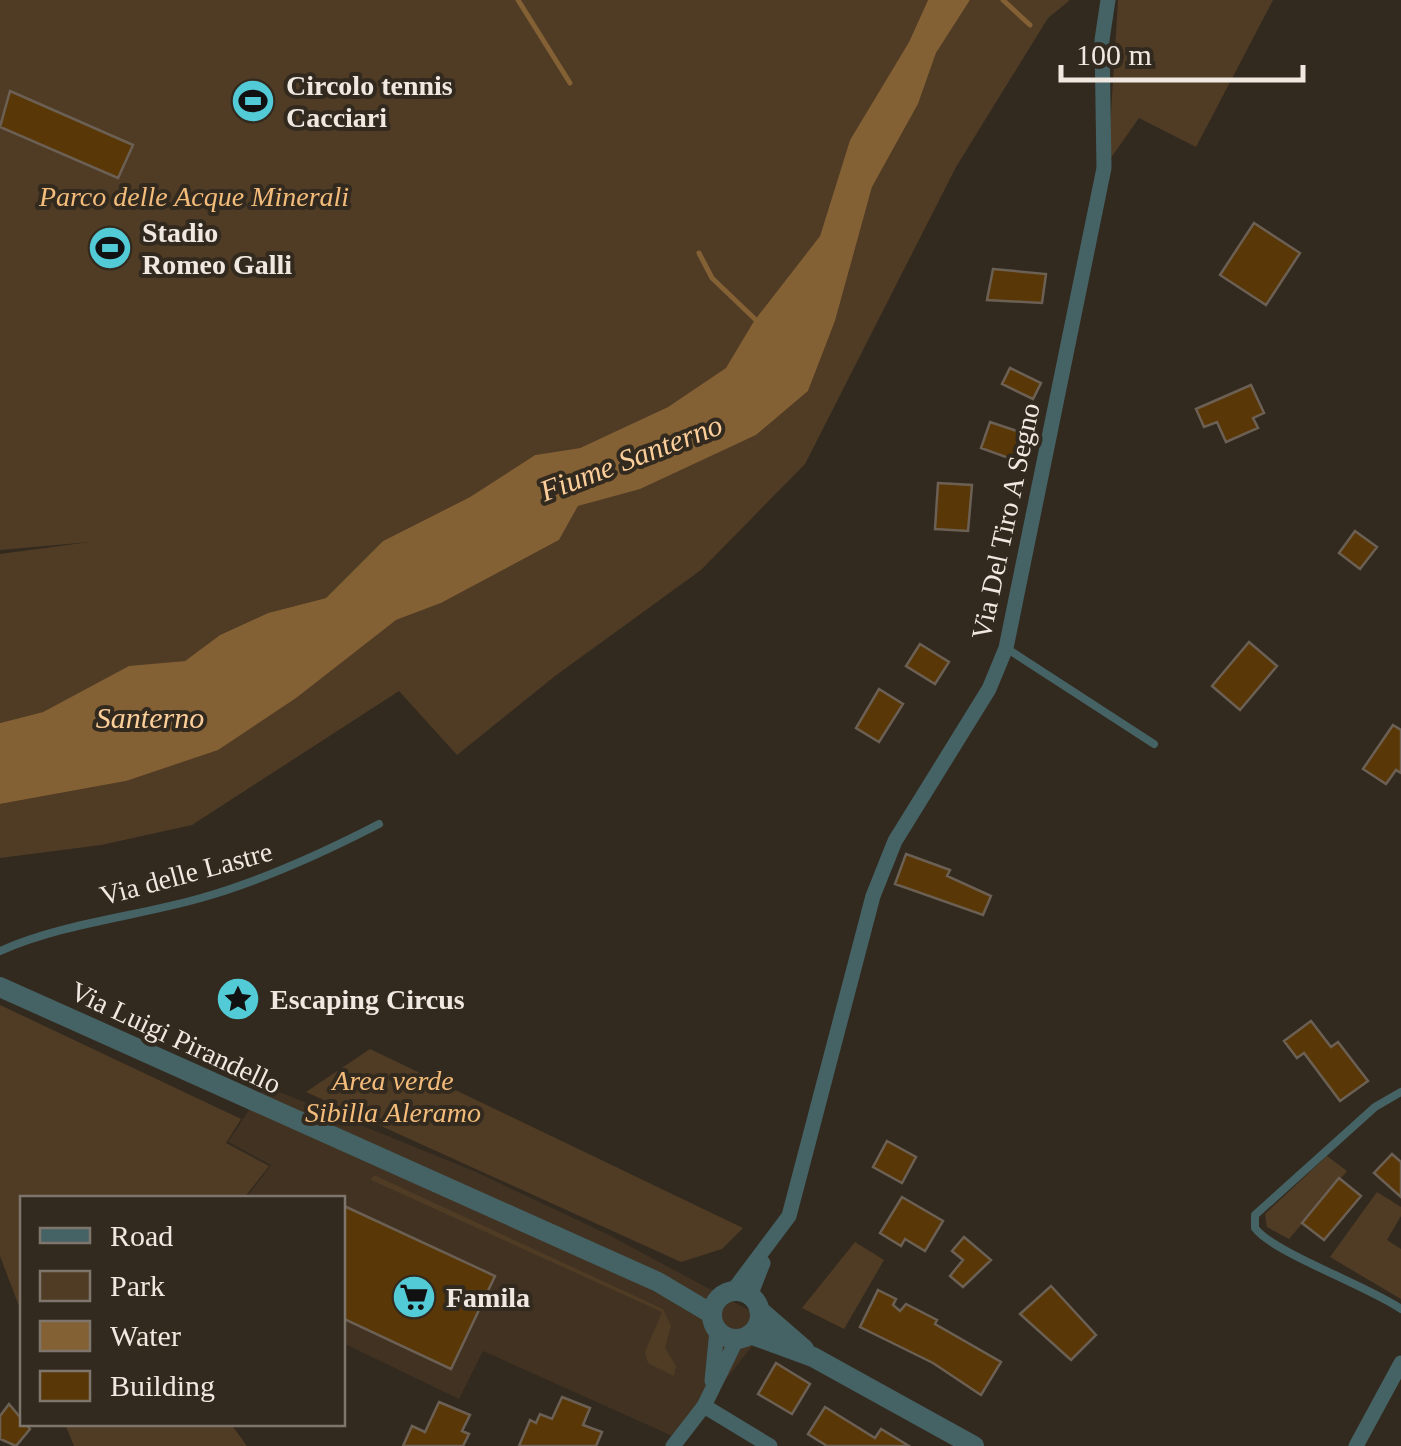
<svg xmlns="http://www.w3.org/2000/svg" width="1401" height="1446" font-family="'Times New Roman',serif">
<rect width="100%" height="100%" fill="#332a1f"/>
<!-- built -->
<path fill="#413222" d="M265,1086l211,86 133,63 162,87 -92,117 -196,-88 -24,48 -116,-56 -1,-145h-96l25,-33 -43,-23z"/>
<!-- green -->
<path fill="#503c25" d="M0,0h928l-19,42 -59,98 -30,96 -66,85 -27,47 -59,39 -88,41 -45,7 -65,42 -87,44 -57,57 -58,15 -48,22 -35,26 -57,6 -85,45 -43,11v-169l90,-12 -90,8z
M970,0h100l-22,18 -92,149 -151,297 -104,106 -146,106 -98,79 -58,-64 -207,134 -91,20 -101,13v-54l126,-23 270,-161 45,-17 118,-63 19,-34 62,-18 116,-53 52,-44 27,-70 37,-134 46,-83 18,-51z
M1118,0h155l-77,147 -57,-29 -31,44z
M0,1005l241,114 -15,24 43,23 -25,32h-222v116l-22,-58z
M370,1049l373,179 -21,21 -41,13 -375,-170z
M1327,1156l20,15 -58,68 -22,-12 -2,-13z
M374,1175l289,134 8,17 -6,22 11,18 -2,10 -26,-13 -3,-11 17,-40 -291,-132z
M1377,1192l24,15v9l-14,24 14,9v50l-71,-42z
M855,1242l29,18 -40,69 -42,-21z
M65,1424h166l16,22h-173z"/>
<!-- water -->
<path fill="#846035" d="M928,0h42l-34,53 -18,51 -46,83 -37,134 -27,70 -52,44 -116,54 -62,17 -19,34 -118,63 -45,17 -100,78 -78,52 -92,31 -126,23v-81l43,-11 86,-46 56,-5 35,-26 48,-22 58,-15 57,-57 87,-44 65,-42 45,-7 88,-41 58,-39 28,-47 66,-85 30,-96 59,-98z"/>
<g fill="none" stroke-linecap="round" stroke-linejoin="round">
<!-- stream -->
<path stroke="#846035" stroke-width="5" d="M518,0l52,83
M1003,0l27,25
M699,253l13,25 46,44"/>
</g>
<!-- building -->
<path fill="#593706" stroke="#6b6053" stroke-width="2.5" d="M10,91l123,54 -15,33 -118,-51z
M1254,223l46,30 -34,52 -46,-30z
M993,269l53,5 -4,29 -55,-3z
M1010,368l31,15 -8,16 -31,-15z
M1251,385l13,28 -11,5 5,10 -32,14 -9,-20 -13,5 -8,-18z
M990,422l33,11 -9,27 -33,-12z
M938,483l34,2 -4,46 -33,-2z
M1355,531l22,16 -17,22 -21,-16z
M1249,642l28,24 -37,44 -28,-24z
M920,644l29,18 -14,22 -29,-18z
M879,689l24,15 -24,38 -23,-14z
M1393,725l8,5v43l-5,-3 -10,14 -23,-15z
M906,854l44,16 -3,6 44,20 -8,19 -88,-31z
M1311,1021l20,26 7,-5 30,39 -28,20 -36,-48 -7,5 -13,-17z
M887,1141l29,16 -14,26 -29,-16z
M1392,1154l9,8v35l-27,-24z
M1339,1178l22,18 -37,44 -22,-17z
M902,1197l41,24 -18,30 -20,-12 -4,7 -21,-13z
M342,1205l153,71 -44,93 -109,-51z
M964,1237l27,23 -28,27 -13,-11 13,-16 -11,-9z
M1051,1286l45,49 -25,25 -51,-46z
M878,1290l18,9 -3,6 7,6 6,-7 31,16 -2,4 66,38 -20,33 -48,-32 -73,-36z
M776,1363l34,21 -18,30 -34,-20z
M562,1397l28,11 -7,17 19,7 -6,14h-77l11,-26 6,3 4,-9 12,5z
M439,1402l31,13 -8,16 7,3 -6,12h-60l9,-20 13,6z
M9,1404l21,25 -14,17 -16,-7v-23z
M825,1407l50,31 6,-9 28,17h-82l-19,-12z"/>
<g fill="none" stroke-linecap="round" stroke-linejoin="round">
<!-- service -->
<path stroke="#456265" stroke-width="8" d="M1006,648l148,96
M0,951c64,-28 134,-34 201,-53 63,-18 120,-44 178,-74
M1401,1092l-26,15 -120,108v13c17,24 113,58 146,81"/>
<!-- minor -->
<path stroke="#456265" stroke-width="15" d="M732,1292l57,-76 84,-320 22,-55 94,-152 17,-41 98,-480 -2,-128 6,-40
M750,1296l13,-33
M712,1381l5,-51
M704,1406l66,40
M673,1446l31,-40 33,-67
M1356,1446l45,-83"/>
<!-- tertiary -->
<path stroke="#456265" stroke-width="20" d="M0,987l658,295 54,32
M712 1315a24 24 0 1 1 48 0a24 24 0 1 1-48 0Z
M759,1310l45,39
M750,1334l63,23 161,89"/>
</g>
<!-- icons -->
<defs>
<g id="stadium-disc" transform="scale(2.25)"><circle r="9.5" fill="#52cbd7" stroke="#332a1f"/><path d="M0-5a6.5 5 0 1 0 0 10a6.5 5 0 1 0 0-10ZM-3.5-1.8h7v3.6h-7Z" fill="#111"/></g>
<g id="sight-disc" transform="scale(2.25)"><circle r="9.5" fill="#52cbd7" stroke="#332a1f"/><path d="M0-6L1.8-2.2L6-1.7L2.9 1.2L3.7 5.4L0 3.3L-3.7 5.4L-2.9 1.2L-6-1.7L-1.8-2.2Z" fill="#111"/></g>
<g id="supermarket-disc" transform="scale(2.25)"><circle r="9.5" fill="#52cbd7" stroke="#332a1f"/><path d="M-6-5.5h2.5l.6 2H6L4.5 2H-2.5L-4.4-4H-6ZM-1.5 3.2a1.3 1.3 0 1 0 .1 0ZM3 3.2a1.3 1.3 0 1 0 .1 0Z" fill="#111"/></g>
</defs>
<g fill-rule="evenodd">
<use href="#stadium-disc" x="253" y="101"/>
<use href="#stadium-disc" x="110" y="248"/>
<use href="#sight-disc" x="238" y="999"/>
<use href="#supermarket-disc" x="414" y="1297"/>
</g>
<g text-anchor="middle" stroke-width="8" stroke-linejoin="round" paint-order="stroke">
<!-- poi labels -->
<g font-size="28" font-weight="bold" fill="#efe9e2" stroke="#332a1f" text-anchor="start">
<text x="286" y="95">Circolo tennis<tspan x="286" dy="32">Cacciari</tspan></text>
<text x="142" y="242">Stadio<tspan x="142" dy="32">Romeo Galli</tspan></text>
<text x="270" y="1009">Escaping Circus</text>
<text x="446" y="1307">Famila</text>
</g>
<!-- park labels -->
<g font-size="28" font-style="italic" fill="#f4bc7a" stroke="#332a1f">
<text x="194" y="206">Parco delle Acque Minerali</text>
<text x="393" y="1090">Area verde<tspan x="393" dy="32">Sibilla Aleramo</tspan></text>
</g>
<!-- street labels -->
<g font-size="28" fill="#efe9e2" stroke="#332a1f">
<text transform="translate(1005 521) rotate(-78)" y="10">Via Del Tiro A Segno</text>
<text transform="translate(186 873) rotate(-15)" y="10">Via delle Lastre</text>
<text transform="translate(176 1037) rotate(25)" y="10">Via Luigi Pirandello</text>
</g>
<!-- water labels -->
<g font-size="30" font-style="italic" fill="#fcce9a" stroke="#332a1f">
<text transform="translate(631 458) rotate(-21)" y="10">Fiume Santerno</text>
<text x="150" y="728">Santerno</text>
</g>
</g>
<!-- legend -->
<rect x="20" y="1196" width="325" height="230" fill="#332a1f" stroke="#7e766d" stroke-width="2.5"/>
<rect x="40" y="1228" width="50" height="15" fill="#456265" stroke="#7e766d" stroke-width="2.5"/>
<text x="110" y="1246" font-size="30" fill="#efe9e2">Road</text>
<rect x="40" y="1271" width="50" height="30" fill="#503c25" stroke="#7e766d" stroke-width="2.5"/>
<text x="110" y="1296" font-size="30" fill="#efe9e2">Park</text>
<rect x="40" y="1321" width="50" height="30" fill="#846035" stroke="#7e766d" stroke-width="2.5"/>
<text x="110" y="1346" font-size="30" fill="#efe9e2">Water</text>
<rect x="40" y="1371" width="50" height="30" fill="#593706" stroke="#7e766d" stroke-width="2.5"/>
<text x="110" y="1396" font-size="30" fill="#efe9e2">Building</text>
<!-- scale -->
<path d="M1061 65v15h242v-15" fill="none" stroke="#efe9e2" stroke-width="5"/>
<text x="1076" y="65" font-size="30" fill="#efe9e2" stroke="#332a1f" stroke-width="8" paint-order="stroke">100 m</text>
</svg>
